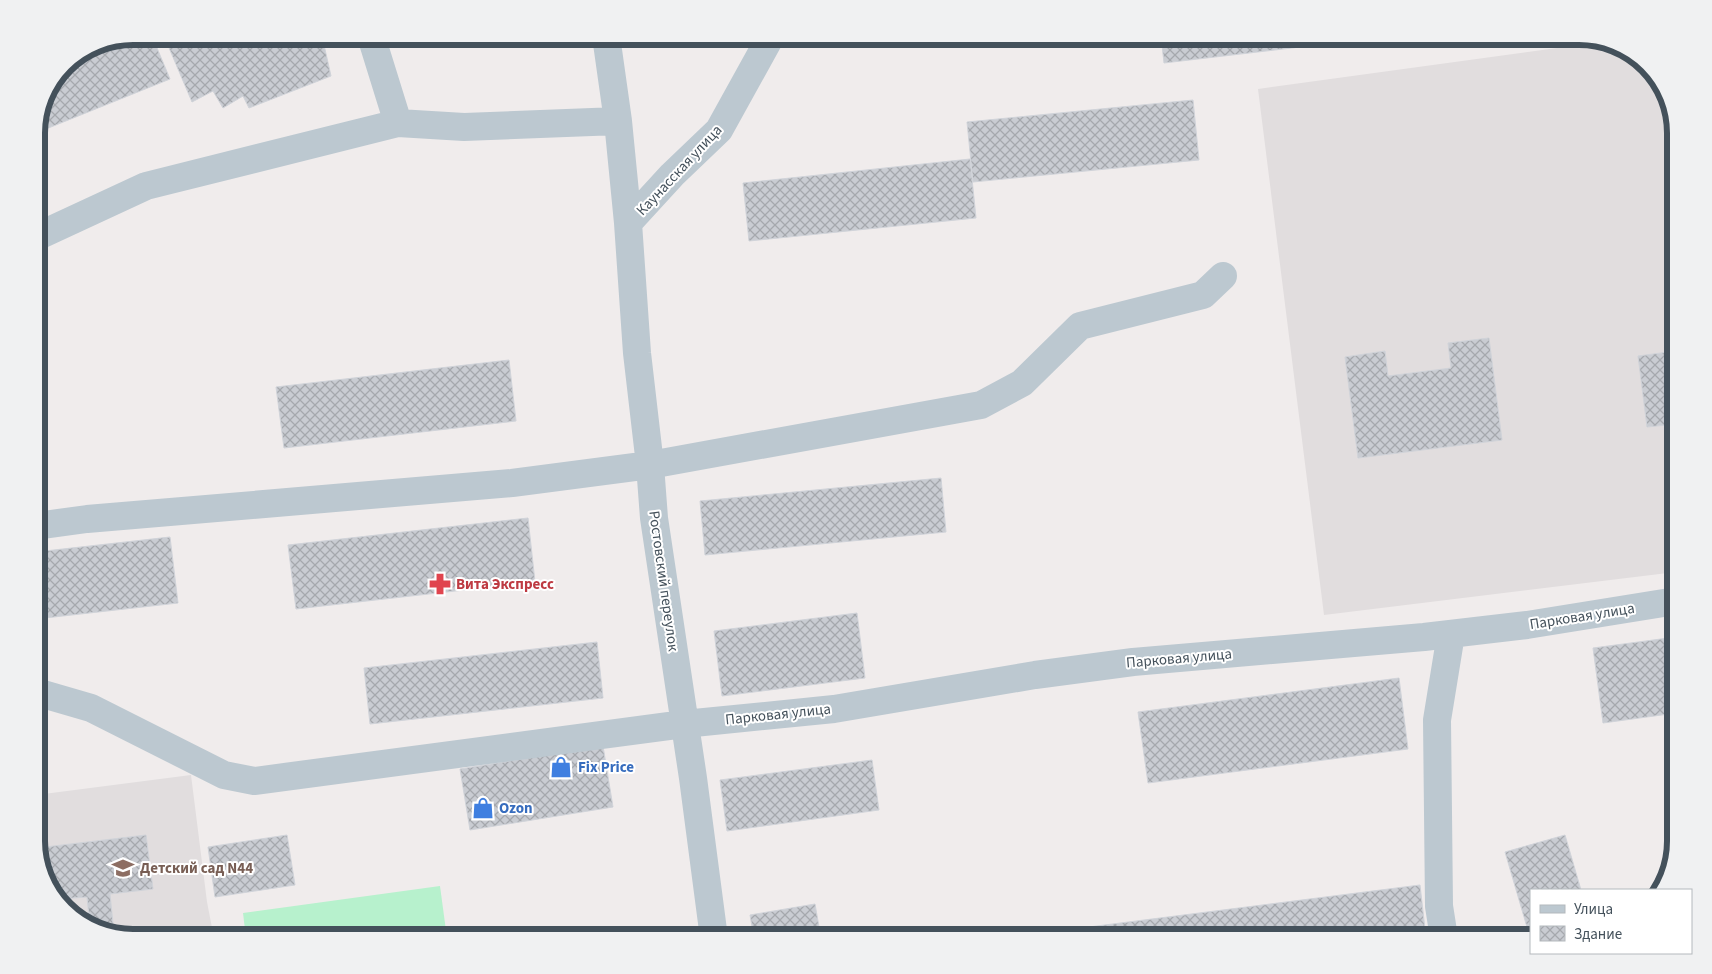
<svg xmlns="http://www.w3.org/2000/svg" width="1712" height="974" font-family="'Source Sans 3',sans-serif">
<defs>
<pattern id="building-cross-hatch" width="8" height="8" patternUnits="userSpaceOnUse" patternTransform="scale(1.25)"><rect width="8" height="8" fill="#c9ccd2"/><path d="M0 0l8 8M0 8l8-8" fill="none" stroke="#a5a8ad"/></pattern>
</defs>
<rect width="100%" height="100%" fill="#f0ecec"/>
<!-- education -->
<path fill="#e1ddde" d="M1601,42l26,7 36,36 13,42v445l-352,43 -66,-526z
M191,775l16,127 7,36h-81l-48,-13 -36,-36 -13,-42v-52z"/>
<!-- pitch -->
<path fill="#b7f1cd" d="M440,886l7,52h-201l-3,-25z"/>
<!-- building -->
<path fill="url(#building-cross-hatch)" stroke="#d0d3d9" d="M133,36h19l18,43 -134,54 8,-37 21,-31 31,-21z
M164,36h158l9,40 -82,32 -6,-12 -20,12 -10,-17 -21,11z
M1161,36h233l-230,27z
M1193,100l6,60 -226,22 -6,-60z
M970,159l6,59 -227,23 -6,-58z
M1489,338l13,102 -144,18 -13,-101 40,-6 3,25 63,-8 -3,-25z
M1676,351v73l-29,3 -9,-71z
M509,360l7,61 -232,27 -8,-61z
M941,478l5,54 -241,23 -5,-54z
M528,518l7,64 -239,27 -8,-64z
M170,537l8,66 -142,16v-67z
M857,613l8,65 -143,18 -8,-65z
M1676,637v76l-73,10 -10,-75z
M597,642l6,56 -233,26 -6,-56z
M1399,678l9,71 -260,34 -10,-71z
M603,746l10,61 -143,23 -10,-61z
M872,760l7,50 -152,21 -7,-51z
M146,835l7,54 -43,5 4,39 -24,-7 -3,-29 -28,2 -10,-10 -12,-41z
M287,835l8,50 -80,12 -7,-50z
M1565,835l16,55h-50v43l-2,1 -24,-82z
M1420,885l6,53h-344l-1,-10z
M815,904l6,34h-67l-4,-23z"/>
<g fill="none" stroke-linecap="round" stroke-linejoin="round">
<!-- minor -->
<path stroke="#bcc8d0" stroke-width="28" d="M371,36l27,87 66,4 154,-6
M606,36l12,85 10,102 9,130 13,112 4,53 39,260 21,160
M628,223l44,-48 47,-45 52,-94
M36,237l110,-51 252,-63
M36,526l51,-7 425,-36 138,-18 331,-60 41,-22 58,-57 123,-31 20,-19
M36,692l55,16 133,67 30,6 430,-57 150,-15 201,-34 98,-13 291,-25 103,-12 149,-24
M1444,938l-5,-32 -2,-186 14,-86"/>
</g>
<!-- icons -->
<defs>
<g id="pharmacy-bare" transform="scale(1.725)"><path d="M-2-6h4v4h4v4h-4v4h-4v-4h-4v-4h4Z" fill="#e0444e" stroke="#fff" stroke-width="2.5" paint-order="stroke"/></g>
<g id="shop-bare" transform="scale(1.725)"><path d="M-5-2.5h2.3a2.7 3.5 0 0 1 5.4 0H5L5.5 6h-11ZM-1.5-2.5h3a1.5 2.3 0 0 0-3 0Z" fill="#3f7fe0" stroke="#fff" stroke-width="2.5" paint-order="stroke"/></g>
<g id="school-bare" transform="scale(1.725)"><path d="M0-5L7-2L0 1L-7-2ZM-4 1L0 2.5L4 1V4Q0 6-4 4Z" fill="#8d6e63" stroke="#fff" stroke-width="2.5" paint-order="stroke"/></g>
</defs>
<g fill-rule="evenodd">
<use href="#pharmacy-bare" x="440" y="584"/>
<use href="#shop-bare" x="561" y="767"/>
<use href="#shop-bare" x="483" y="808"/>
<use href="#school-bare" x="123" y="868"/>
</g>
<g text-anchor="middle" stroke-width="4" stroke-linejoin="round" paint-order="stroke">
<!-- street labels -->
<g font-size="15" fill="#44515b" stroke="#fff">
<text transform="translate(679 170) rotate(-47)" y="5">Каунасская улица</text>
<text transform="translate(664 581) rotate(82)" y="5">Ростовский переулок</text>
<text transform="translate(1582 616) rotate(-9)" y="5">Парковая улица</text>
<text transform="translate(1179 658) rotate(-5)" y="5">Парковая улица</text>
<text transform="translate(778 714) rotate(-6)" y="5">Парковая улица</text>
</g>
<!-- health labels -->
<g font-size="15" font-weight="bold" fill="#be3a42" stroke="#fff" text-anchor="start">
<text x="456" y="589">Вита Экспресс</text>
</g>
<!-- shop labels -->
<g font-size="15" font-weight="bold" fill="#366cbe" stroke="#fff" text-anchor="start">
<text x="578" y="772">Fix Price</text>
<text x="499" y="813">Ozon</text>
</g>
<!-- education labels -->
<g font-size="15" font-weight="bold" fill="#785e54" stroke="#fff" text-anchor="start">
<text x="140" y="873">Детский сад N44</text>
</g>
</g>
<!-- crop -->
<path d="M0 0H1712V974H0ZM133 45H1579A88 88 0 0 1 1667 133V841A88 88 0 0 1 1579 929H133A88 88 0 0 1 45 841V133A88 88 0 0 1 133 45Z" fill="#f0f1f2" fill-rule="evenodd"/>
<path fill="none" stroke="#44515b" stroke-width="6" d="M133 45H1579A88 88 0 0 1 1667 133V841A88 88 0 0 1 1579 929H133A88 88 0 0 1 45 841V133A88 88 0 0 1 133 45Z"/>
<!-- legend -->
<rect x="1530" y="889" width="162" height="65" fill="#ffffff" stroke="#b4b9bd"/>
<rect x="1540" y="905" width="25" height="8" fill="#bcc8d0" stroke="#b4b9bd"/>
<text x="1574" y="914" font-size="15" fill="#44515b">Улица</text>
<rect x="1540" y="926" width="25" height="15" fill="url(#building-cross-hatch)" stroke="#b4b9bd"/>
<text x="1574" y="939" font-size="15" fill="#44515b">Здание</text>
</svg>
